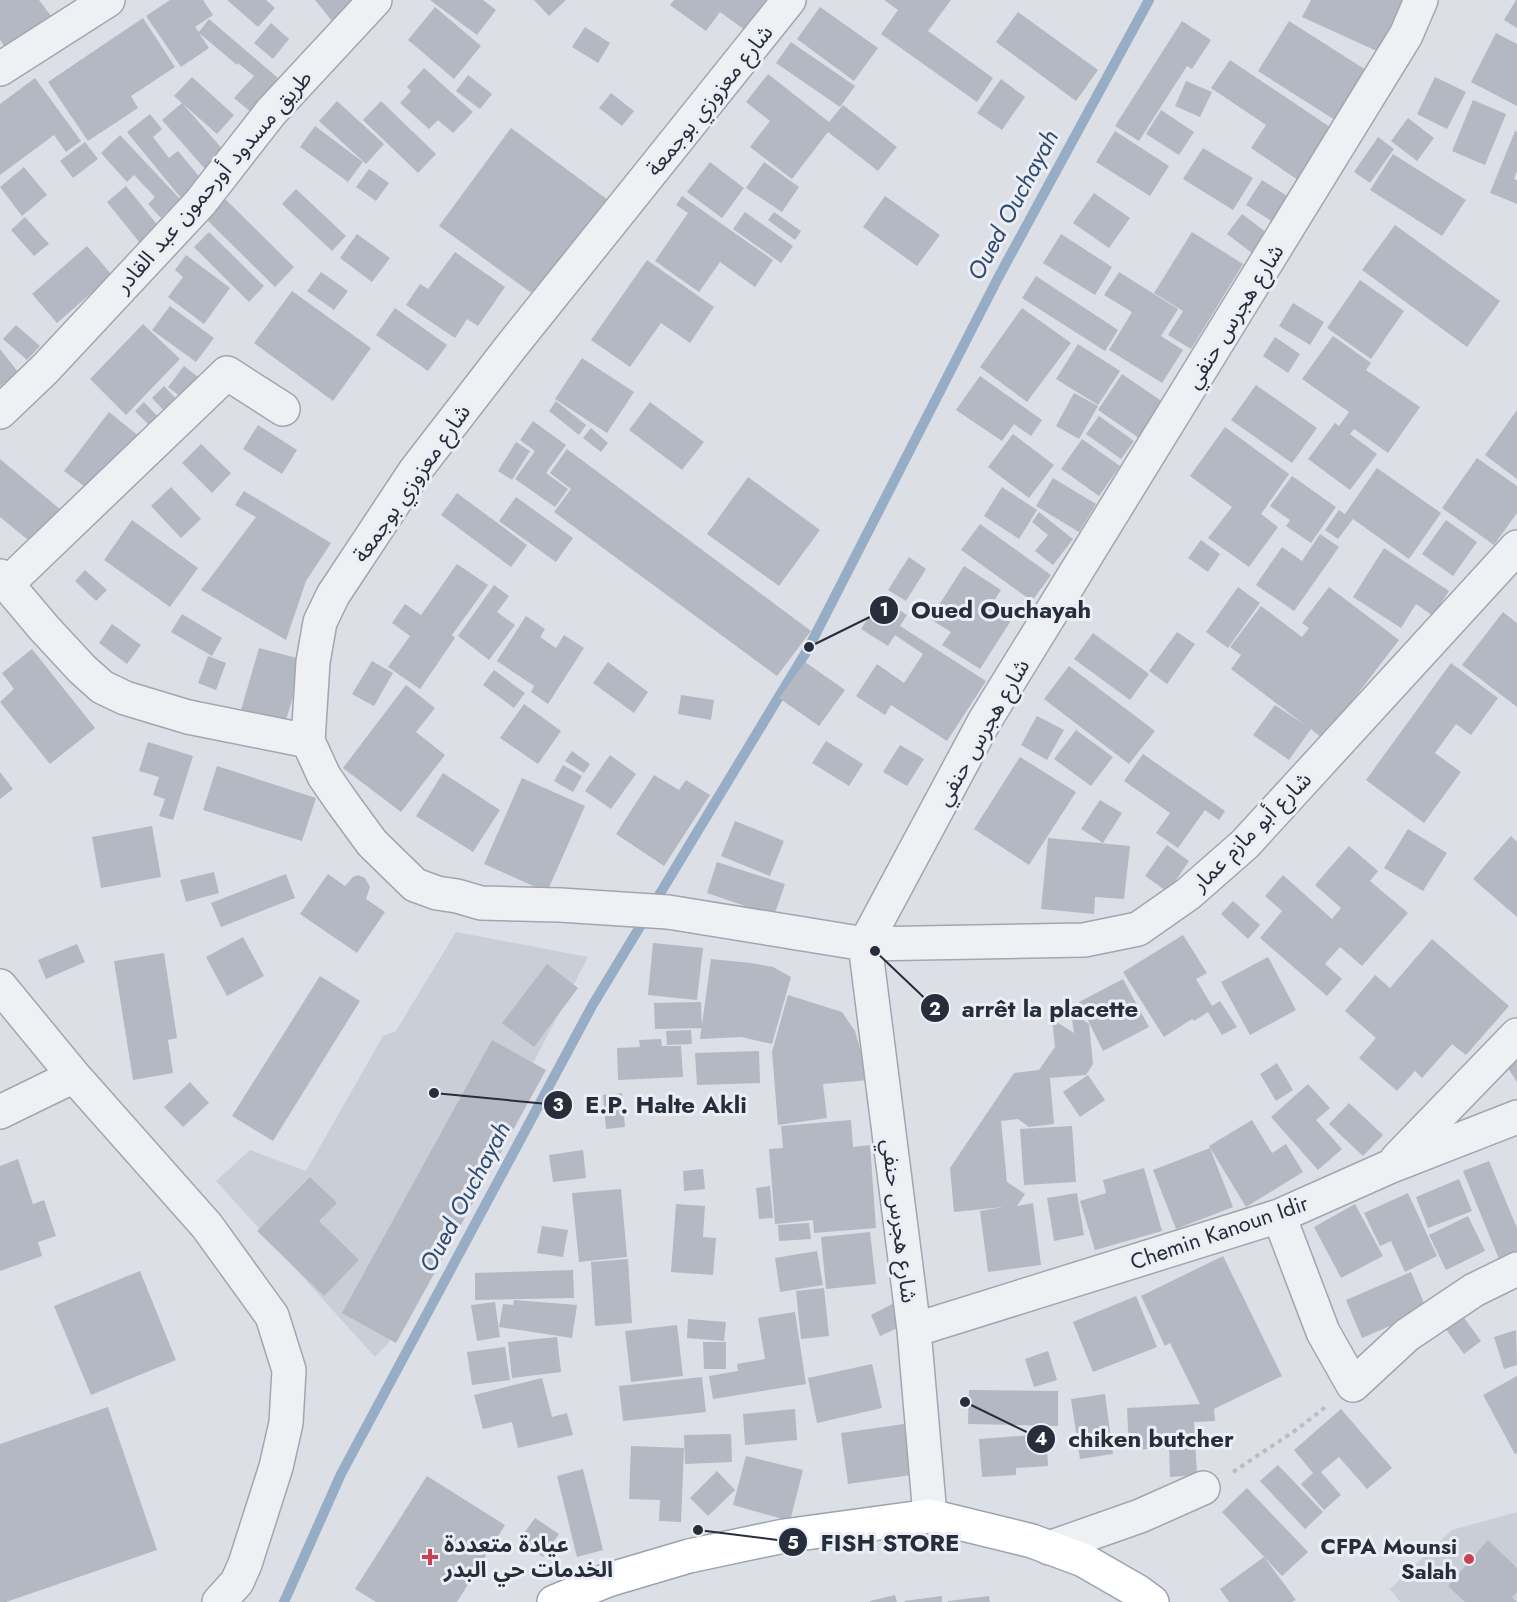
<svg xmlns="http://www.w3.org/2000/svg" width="1517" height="1602" font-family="Jost,'Noto Sans Arabic',sans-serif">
<rect width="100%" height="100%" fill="#dcdfe6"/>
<!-- built -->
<path fill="#caced7" d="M456,932l132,25 -199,385 -14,15 -159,-176 34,-31 56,21 77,-135 13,-5z
M1517,1512v90h-117l-10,-13 62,-59z"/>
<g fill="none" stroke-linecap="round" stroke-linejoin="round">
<!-- stream -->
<path stroke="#97acc5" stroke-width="10" d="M284,1602l57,-128 251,-468 217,-359 189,-369 151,-278"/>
</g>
<!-- building -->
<path fill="#b3b8c2" d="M0,0h39l15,20 -46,32 -8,-12z
M170,0h33l10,15 -18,12 4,5 10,-13 76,65 -28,33 -23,-19 20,-22 -16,-13 -1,2 -38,-32 10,15 -28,19 -35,-51z
M227,0h39l9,8 -17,19z
M315,0h42l-25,21z
M430,0h53l13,10 -19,25z
M534,0h32l-17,16z
M674,0h92l-21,30 -25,-18 -14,19 -36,-26z
M884,0h67l-23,31 65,47 -16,24 -96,-68 17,-24z
M1311,0h95l-25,53 -79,-36z
M1516,0h1v28l-13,-8z
M435,7l46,39 -27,33 -46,-39z
M820,7l58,41 -24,33 -57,-42z
M1018,12l80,58 -22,31 -80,-59z
M143,18l32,49 -44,29 7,12 -50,33 -40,-59z
M1182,21l29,19 -19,29 -5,-3 -48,75 -24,-15z
M1289,21l77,49 -31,50 -77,-49z
M271,23l18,16 -16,20 -19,-16z
M585,27l25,16 -12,20 -26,-16z
M1496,33l21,11v62l-46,-24z
M791,42l64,44 -15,21 -64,-44z
M1230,60l103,69 -35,51 -47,-32 15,-23 -55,-37z
M424,68l49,44 -20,21 -15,-13 -9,9 -29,-26 11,-12 -4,-4z
M768,74l61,48 14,-17 54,42 -19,24 -50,-39 -36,47 -42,-32 20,-26 -24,-19z
M468,75l24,19 -12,15 -24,-18z
M192,77l42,38 -17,19 -43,-38z
M1435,77l31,15 -19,37 -30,-15z
M35,78l46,63 -15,11 -12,-17 -54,40v-71z
M1001,79l24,18 -23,33 -25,-17z
M1186,81l26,11 -12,25 -25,-11z
M611,93l23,18 -12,15 -23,-18z
M1473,100l33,14 -21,51 -33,-14z
M337,101l47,43 -18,20 -47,-43z
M381,101l55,53 -18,19 -55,-53z
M182,103l43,49 -20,17 -43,-49z
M1161,110l33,22 -15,23 -33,-21z
M150,114l12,15 -9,8 16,21 9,-7 24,29 -21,18 -54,-66z
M1408,118l26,20 -17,23 -26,-20z
M315,126l48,36 -15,20 -48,-35z
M511,128l97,72 -71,97 -98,-71z
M1115,131l54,35 -19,30 -54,-34z
M1515,131l2,1v39l-3,8 3,1v24l-27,-11z
M120,135l60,64 -19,19 -13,-14 7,-7 -21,-22 -7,7 -26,-29z
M1378,137l16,12 -24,34 -16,-11z
M85,142l13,17 -25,19 -13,-17z
M1203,148l50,30 -20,32 -50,-31z
M1393,154l73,46 -24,36 -72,-46z
M710,162l34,26 -22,30 -35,-26z
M764,162l35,25 -17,25 -36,-24z
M24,167l23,28 -25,21 -22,-29z
M369,169l20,14 -13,18 -20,-14z
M1262,180l27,17 -16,25 -27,-17z
M126,186l33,41 -19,16 -33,-41z
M296,189l50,47 -14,15 -50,-47z
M219,193l75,74 -19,20 -75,-74z
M1094,193l36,25 -21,30 -36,-25z
M682,196l91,64 -18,27 -35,-25 -21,30 -44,-31 33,-48 -12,-8z
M885,196l55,39 -23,31 -54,-39z
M745,212l48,34 -12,17 -48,-34z
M774,212l27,19 -6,9 -27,-20z
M1242,214l25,19 -15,20 -25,-19z
M25,217l24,27 -15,12 -23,-26z
M1395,225l105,76 -33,46 -105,-77z
M209,232l55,54 -15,16 -55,-55z
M1192,232l51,32 -52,85 -23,-14 15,-24 -29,-18z
M357,234l33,24 -18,24 -32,-24z
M1061,234l51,33 -17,28 -52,-32z
M87,246l25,29 -55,48 -25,-29z
M455,252l50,35 -27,39 -11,-7 -12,19 -49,-33 14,-21 8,5z
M186,255l44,33 -26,36 -36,-27 15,-20 -8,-7z
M647,260l67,47 -24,36 -29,-20 -31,44 -39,-27z
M321,272l27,19 -14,19 -27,-19z
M1119,272l59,37 -17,27 22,14 -21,33 -53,-33 23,-38 -28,-17z
M1036,276l82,54 -13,21 -83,-53z
M1360,280l44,31 -33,48 -44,-31z
M292,291l79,57 -38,53 -79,-58z
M1293,303l31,19 -14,23 -31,-19z
M170,306l44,32 -18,24 -44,-32z
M395,308l52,37 -19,26 -52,-36z
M1022,308l49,35 -44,59 -47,-35z
M143,324l37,35 -54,56 -36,-36z
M16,325l24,21 -13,14 -24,-21z
M1333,336l38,27 -5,7 54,37 -32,46 -34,-24 -4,5 27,20 -27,36 -42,-31 27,-36 4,3 10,-14 -47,-33z
M1275,337l25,17 -12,19 -25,-17z
M1078,344l42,27 -22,34 -42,-26z
M0,349l18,23 -18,14z
M582,358l52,34 -27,41 -52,-34z
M184,366l22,17 -16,21 -22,-17z
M1122,374l41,28 -24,36 -41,-28z
M980,376l62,44 -11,16 -17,-12 -12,17 -46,-31z
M1256,385l61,43 -25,35 -61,-43z
M164,386l18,19 -12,12 -18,-19z
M1074,393l24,13 -19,33 -23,-13z
M556,401l30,24 -7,10 -30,-24z
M144,402l20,21 -9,8 -20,-20z
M650,402l54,40 -22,28 -53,-40z
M1517,410v69l-32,-24z
M109,412l36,29 -45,57 -36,-27z
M1099,416l35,25 -13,18 -35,-25z
M533,421l33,24 -20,28 22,16 -13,18 -40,-28 20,-28 -15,-11z
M258,425l39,25 -15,24 -39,-25z
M1225,427l64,47 -28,40 17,13 -29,40 -41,-29 24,-31 -42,-31z
M591,428l17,15 -7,9 -18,-14z
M1013,434l41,31 -25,33 -41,-31z
M1082,439l38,27 -21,30 -38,-27z
M516,442l14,9 -18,29 -14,-9z
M201,444l30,29 -19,20 -30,-30z
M567,449l244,182 -34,45 -223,-164 17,-23 -21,-16z
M1477,458l40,28v27l-23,32 -52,-37z
M0,459l67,56 -28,34 -39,-32z
M1377,468l64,45 -32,46 -56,-40 -15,20 -13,-9 14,-20 6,4z
M1292,476l44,31 -25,36 -25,-17 4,-6 -20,-14z
M748,477l72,53 -41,56 -72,-52z
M1053,478l43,26 -17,28 -43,-26z
M171,487l30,32 -20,19 -30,-32z
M1002,487l35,23 -18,29 -35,-23z
M244,491l87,52 -25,38 -20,59 -85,-50 55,-73 -21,-12z
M457,493l70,52 -16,22 -70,-52z
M516,497l57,41 -17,24 -57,-41z
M1039,512l34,27 -20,26 -18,-14 13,-16 -16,-13z
M132,520l66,48 -28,39 -66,-47z
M1446,520l31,22 -24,34 -31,-22z
M980,524l71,51 -19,26 -71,-51z
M1320,534l19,13 -45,64 -38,-26 26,-38 20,14z
M1201,540l19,14 -12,18 -20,-14z
M1384,548l65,43 -16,25 -17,-12 -15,24 -48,-31z
M909,557l17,12 -20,32 -18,-11z
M457,564l31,21 -36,50 3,3 -35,51 -32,-22 22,-31 -18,-13 13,-19 16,11z
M964,566l37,24 -10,15 21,14 -32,50 -38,-24 9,-13 -21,-13z
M85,570l22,20 -11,11 -21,-20z
M494,585l15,11 -12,16 18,13 -26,35 -31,-24z
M1238,587l22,16 -32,45 -22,-16z
M1329,587l70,53 -76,99 -12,-10 -22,31 -36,-25 22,-30 30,20 -74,-56 10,-14 -11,-8 31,-41 41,31 7,-9 -7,-5z
M881,598l26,17 -7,11 86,55 -39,60 -56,-36 -6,10 -29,-19 21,-32 27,19 19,-29 -28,-19 -7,11 -27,-17z
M1503,612l14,11v84l-55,-42z
M182,614l40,24 -10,18 -41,-24z
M526,616l19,13 -5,8 16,11 8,-13 20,13 -36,56 -17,-12 3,-6 -37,-25z
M112,624l29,21 -14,19 -28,-21z
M1177,632l18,12 -28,40 -18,-13z
M1093,633l56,41 -19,26 -56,-41z
M259,648l45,12 -21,70 -44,-13z
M32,649l63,79 -45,36 -50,-62 14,-13 -12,-16z
M208,656l18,7 -10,27 -18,-7z
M372,661l21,12 -19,33 -22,-12z
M608,662l40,30 -14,21 -41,-30z
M805,662l40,28 -26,36 -40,-28z
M1451,663l47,35 -27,37 -15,-11 -21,29 26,19 -37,51 -58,-43z
M1069,666l86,65 -26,33 -85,-65z
M494,670l31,23 -11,15 -31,-23z
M406,685l29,23 -19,24 29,23 -44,57 -58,-44z
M681,695l33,5 -3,20 -33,-6z
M524,704l37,27 -23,33 -38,-26z
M1037,716l27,14 -17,30 -26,-15z
M1076,730l37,27 -22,29 -37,-27z
M826,741l37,23 -14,22 -37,-23z
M148,742l45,14 -20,64 -14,-4 6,-17 -12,-4 6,-18 -20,-6z
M900,745l24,14 -17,27 -24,-14z
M572,751l18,13 -6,9 -19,-12z
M1143,754l82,57 -6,9 -14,-10 -27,38 -22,-15 14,-20 -46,-32z
M610,755l26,19 -25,35 -26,-18z
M1020,757l56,35 -47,73 -55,-36z
M563,765l19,11 -9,16 -19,-11z
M217,766l99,32 -14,43 -99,-31z
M0,772l13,17 -13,10z
M443,773l57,37 -27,42 -57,-36z
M654,775l25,15 7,-10 24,15 -46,71 -48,-32z
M522,778l63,28 -38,86 -63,-28z
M1100,800l22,13 -19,30 -22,-14z
M735,821l49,20 -14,35 -49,-20z
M152,826l9,51 -60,11 -9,-51z
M1408,829l39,24 -24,38 -39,-23z
M1511,836l6,6v75l-44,-38z
M1048,838l82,8 -6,53 -29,-2 -1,17 -53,-5z
M1167,845l22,16 -21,31 -23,-16z
M1349,846l29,25 -8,10 38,32 -46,53 -22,-19 -15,17 17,15 -15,17 -67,-58 22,-27 -17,-15 18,-21 49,44 9,-11 -26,-23z
M717,862l68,22 -11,32 -67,-23z
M214,872l5,21 -33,9 -6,-22z
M286,874l9,24 -74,29 -10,-24z
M328,874l17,12 8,-9 5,-2 7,3 5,9 -4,12 19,13 -28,41 -57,-39z
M1233,901l27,24 -12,14 -27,-25z
M1183,935l24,38 -11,6 16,27 8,-5 17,26 -15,8 -14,-23 -14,9 -2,-2 -28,18 -41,-65z
M243,937l21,39 -37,20 -21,-39z
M1432,939l77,67 -43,49 -14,-11 -30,34 -7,-7 -18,20 -38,-33 17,-20 -31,-27 30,-36 15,13z
M653,943l50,5 -6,52 -49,-5z
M77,944l8,18 -39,17 -8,-19z
M164,953l13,85 -9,2 5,33 -40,7 -19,-119z
M1268,957l28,53 -46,25 -29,-53z
M711,959l40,4 22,4 18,10 -19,67 -31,-7 -41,2z
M547,964l31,24 -44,59 -32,-24z
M320,976l40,25 -87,140 -41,-25z
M1123,979l26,48 -46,24 -24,-49z
M788,995l54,17 13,19 14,49 -46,4 4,34 -49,7 -6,-73z
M701,1002l1,26 -47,1 -1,-26z
M1071,1012l18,12 4,40 -7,11 -36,3 4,46 -25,3 -11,-8 -17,2 6,61 18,12 -8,12 16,-3 8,62 -53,7 -8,-61 23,-4 -49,5 -4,-44 64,-95 25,-3 16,-23 -3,-28 22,14z
M691,1030l1,14 -25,1 -1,-14z
M661,1039l1,7h19l2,31 -65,3 -1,-32 23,-1 -1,-7z
M492,1040l54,30 -150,273 -54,-30z
M759,1051l1,32 -63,2 -2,-32z
M1517,1058v24l-11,-17z
M1277,1063l16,27 -17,11 -16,-27z
M1088,1075l17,25 -25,17 -17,-25z
M190,1082l19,21 -26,24 -19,-20z
M1308,1084l22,24 -14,12 26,29 -24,21 -47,-53z
M622,1093l3,34 -19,2 -3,-34z
M1349,1103l34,32 -20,21 -34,-32z
M851,1120l2,27 17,-2 6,83 -62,5 -1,-13 -38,4 -6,-75 14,-1 -2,-22z
M1252,1120l20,33 14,-9 17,28 -57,35 -37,-61z
M1072,1126l4,56 -52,3 -4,-56z
M1210,1148l23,59 -57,22 -23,-59z
M583,1150l3,28 -33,4 -4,-27z
M18,1159l15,45 11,-4 12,36 -18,6 4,14 -42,15v-105z
M1489,1161l28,67v23l-18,8 -36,-88z
M1144,1168l18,63 -67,19 -15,-49 26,-8 -3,-13z
M703,1169l2,20 -21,2 -1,-20z
M310,1177l27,26 -18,18 40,39 -35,36 -67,-65z
M1459,1179l13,32 -44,17 -12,-31z
M770,1186l3,32 -14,1 -3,-31z
M621,1189l6,68 -48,5 -7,-69z
M1077,1193l7,42 -30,6 -7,-43z
M1408,1193l29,63 -32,16 -14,-31 -11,5 -16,-33z
M676,1204l29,2 -2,31 13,1 -3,37 -42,-3z
M1355,1204l28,52 -42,22 -27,-51z
M1468,1216l17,35 -39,19 -17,-35z
M809,1223l2,16 -32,2 -1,-16z
M542,1226l26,4 -5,27 -26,-4z
M870,1232l6,52 -50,5 -5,-52z
M817,1251l6,34 -43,7 -5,-34z
M1223,1256l59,120 -68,33 1,12 -21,1 3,53 -27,2 -1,-29 -40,2 -2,-42 73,-4 -30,-61 -5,3 -24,-50z
M628,1259l4,64 -37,3 -4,-64z
M573,1270l1,28 -99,2v-27z
M140,1271l36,89 -85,35 -37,-89z
M1411,1272l16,38 -65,28 -16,-38z
M824,1288l5,48 -28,3 -5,-48z
M1136,1296l21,51 -64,25 -20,-50z
M514,1300l63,5 -5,33 -73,-11 4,-23 10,1z
M495,1302l5,35 -23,4 -6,-36z
M896,1302l10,22 -26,12 -9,-21z
M1459,1311l22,30 -17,13 -22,-30z
M795,1312l11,72 -93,15 -4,-23 29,-5 -1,-7 28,-5 -7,-41z
M688,1319l38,3 -2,19 -37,-3z
M677,1325l6,51 -52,6 -6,-51z
M1516,1330l1,35 -13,4 -10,-32z
M557,1337l4,35 -49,6 -4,-36z
M703,1342h23v27h-22z
M505,1347l5,33 -38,5 -5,-33z
M1048,1351l9,29 -23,7 -9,-28z
M872,1364l10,44 -65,15 -9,-45z
M1517,1376v77l-2,1 -32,-59z
M702,1377l4,35 -83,9 -4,-35z
M542,1378l10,39 15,-4 6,22 -55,13 -6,-26 -29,7 -9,-34z
M969,1390l89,1v35l-90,-2z
M1105,1394l8,60 -33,5 -9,-60z
M108,1407l49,143 -151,52h-6v-158z
M795,1409l2,31 -52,5 -2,-31z
M1341,1409l51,59 -25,21 -28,-32 -18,15 20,23 -17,15 -23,-26 12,-11 -19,-23z
M904,1424l7,51 -63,9 -7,-51z
M731,1434l1,28 -47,2 -1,-29z
M1046,1434l2,32 -32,2v7l-34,2 -3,-38z
M631,1446l53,2 -3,74 -22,-1 1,-21 -31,-1z
M746,1456l57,14 -13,51 -57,-16z
M1278,1465l45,47 -18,17 -45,-48z
M583,1469l20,81 -26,7 -20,-81z
M717,1471l18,19 -27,26 -18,-18z
M427,1476l78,49 -48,77h-81l-21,-13z
M1247,1488l61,64 -26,24 -60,-64z
M535,1518l24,16 -16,23 -24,-17z
M1488,1540l29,28v24l-5,5 5,5h-52l-17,-16z
M1264,1557l32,43 -4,2h-63l-9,-13z
M895,1595l2,7h-27v-1z
M942,1596v6h-37l-1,-1z
M989,1596l1,6h-42v-1z"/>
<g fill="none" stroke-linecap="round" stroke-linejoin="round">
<!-- minor casing -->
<g stroke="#a2a6af" stroke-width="36">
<path id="minor" d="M789,0l-279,348 -95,123 -82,124 -13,27 -7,40 -5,79 16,35 18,26 30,41 43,42 22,8 20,3 24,7 79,2 108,7 197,32 219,-4 54,-11 50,-35 57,-50 272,-297
M0,69l108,-69
M0,412l45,-43 155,-166 71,-91 104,-112
M0,576l44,52 38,41 20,18 23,11 63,19 120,24
M7,584l220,-211 56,36
M0,986l74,90 133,150 65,90 17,54 -3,53 -10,44 -31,97 -8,18 -18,20
M0,1112l74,-36
M1397,1159l120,-124
M1279,1216l44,116 30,53 54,-50 67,-45 43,-21
M914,1330l365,-114 110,-49 128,-50
M930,1516l-16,-186 -49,-386 119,-222 422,-687 15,-35
M1049,1548l91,-32 63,-28"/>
</g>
<!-- major casing -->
<g stroke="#9ba3b1" stroke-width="36">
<path id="major" d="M554,1602l54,-22 81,-24 95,-20 146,-20 102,25 51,19 54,31 15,11"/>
</g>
<!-- path -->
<path stroke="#babdc4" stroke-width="4" stroke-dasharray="4.5 4.5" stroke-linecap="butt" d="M1233,1472l63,-42 31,-24"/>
<!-- minor -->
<use href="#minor" stroke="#eef0f4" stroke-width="33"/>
<!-- major -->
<use href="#major" stroke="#fff" stroke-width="33"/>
</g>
<!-- markers -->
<g fill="#ca4153" stroke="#ebeef4" stroke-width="2">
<path d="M427 1548h6v6h6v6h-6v6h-6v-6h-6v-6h6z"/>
<circle cx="1469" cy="1559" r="6"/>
</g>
<g text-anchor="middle" stroke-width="6" stroke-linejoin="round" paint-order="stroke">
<!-- street labels -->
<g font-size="22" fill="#262d3b" stroke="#ebeef4">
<text transform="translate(709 100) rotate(-51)" y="8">شارع معزوزي بوجمعة</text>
<text transform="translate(213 181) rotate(-49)" y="8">طريق مسدود أورحمون عبد القادر</text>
<text transform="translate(1234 316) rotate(-58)" y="8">شارع هجرس حنفي</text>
<text transform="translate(411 483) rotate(-55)" y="8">شارع معزوزي بوجمعة</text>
<text transform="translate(982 732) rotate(-60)" y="8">شارع هجرس حنفي</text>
<text transform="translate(1251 831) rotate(-45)" y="8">شارع أبو مازم عمار</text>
<text transform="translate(900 1221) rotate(83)" y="8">شارع هجرس حنفي</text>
<text transform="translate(1219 1232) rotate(-19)" y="8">Chemin Kanoun Idir</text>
</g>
<!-- poi labels -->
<g font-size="22" font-weight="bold" fill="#262d3b" stroke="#ebeef4" text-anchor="start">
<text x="444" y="1552">عيادة متعددة<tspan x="444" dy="25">الخدمات حي البدر</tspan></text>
<text x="1457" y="1554" text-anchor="end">CFPA Mounsi<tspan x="1457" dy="25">Salah</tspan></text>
</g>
<!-- water labels -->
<g font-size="24" font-style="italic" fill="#314b6e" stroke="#ebeef4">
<text transform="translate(1013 205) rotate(-62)" y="8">Oued Ouchayah</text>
<text transform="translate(465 1197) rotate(-62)" y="8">Oued Ouchayah</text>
</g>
</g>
<!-- callouts -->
<path fill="none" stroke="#262d3b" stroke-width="2" d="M809 647L884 610M875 951L935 1008M434 1093L558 1105M965 1402L1041 1439M698 1530L793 1542"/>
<g fill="#262d3b" stroke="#ebeef4" stroke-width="2">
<circle cx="809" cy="647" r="6"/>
<circle cx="875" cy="951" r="6"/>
<circle cx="434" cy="1093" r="6"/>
<circle cx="965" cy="1402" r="6"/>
<circle cx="698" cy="1530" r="6"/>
<circle cx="884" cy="610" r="15"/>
<circle cx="935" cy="1008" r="15"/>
<circle cx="558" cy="1105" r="15"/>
<circle cx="1041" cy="1439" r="15"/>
<circle cx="793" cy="1542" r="15"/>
</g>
<g font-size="18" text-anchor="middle" font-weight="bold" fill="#fff">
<text x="884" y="616">1</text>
<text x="935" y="1015">2</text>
<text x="558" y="1111">3</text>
<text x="1041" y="1445">4</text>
<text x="793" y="1549">5</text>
</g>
<g font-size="24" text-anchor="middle" font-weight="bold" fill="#262d3b" stroke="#ebeef4" stroke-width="6" stroke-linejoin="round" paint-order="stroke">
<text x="1001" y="618">Oued Ouchayah</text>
<text x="1050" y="1017">arrêt la placette</text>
<text x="666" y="1113">E.P. Halte Akli</text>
<text x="1151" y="1447">chiken butcher</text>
<text x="890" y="1551">FISH STORE</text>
</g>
</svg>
